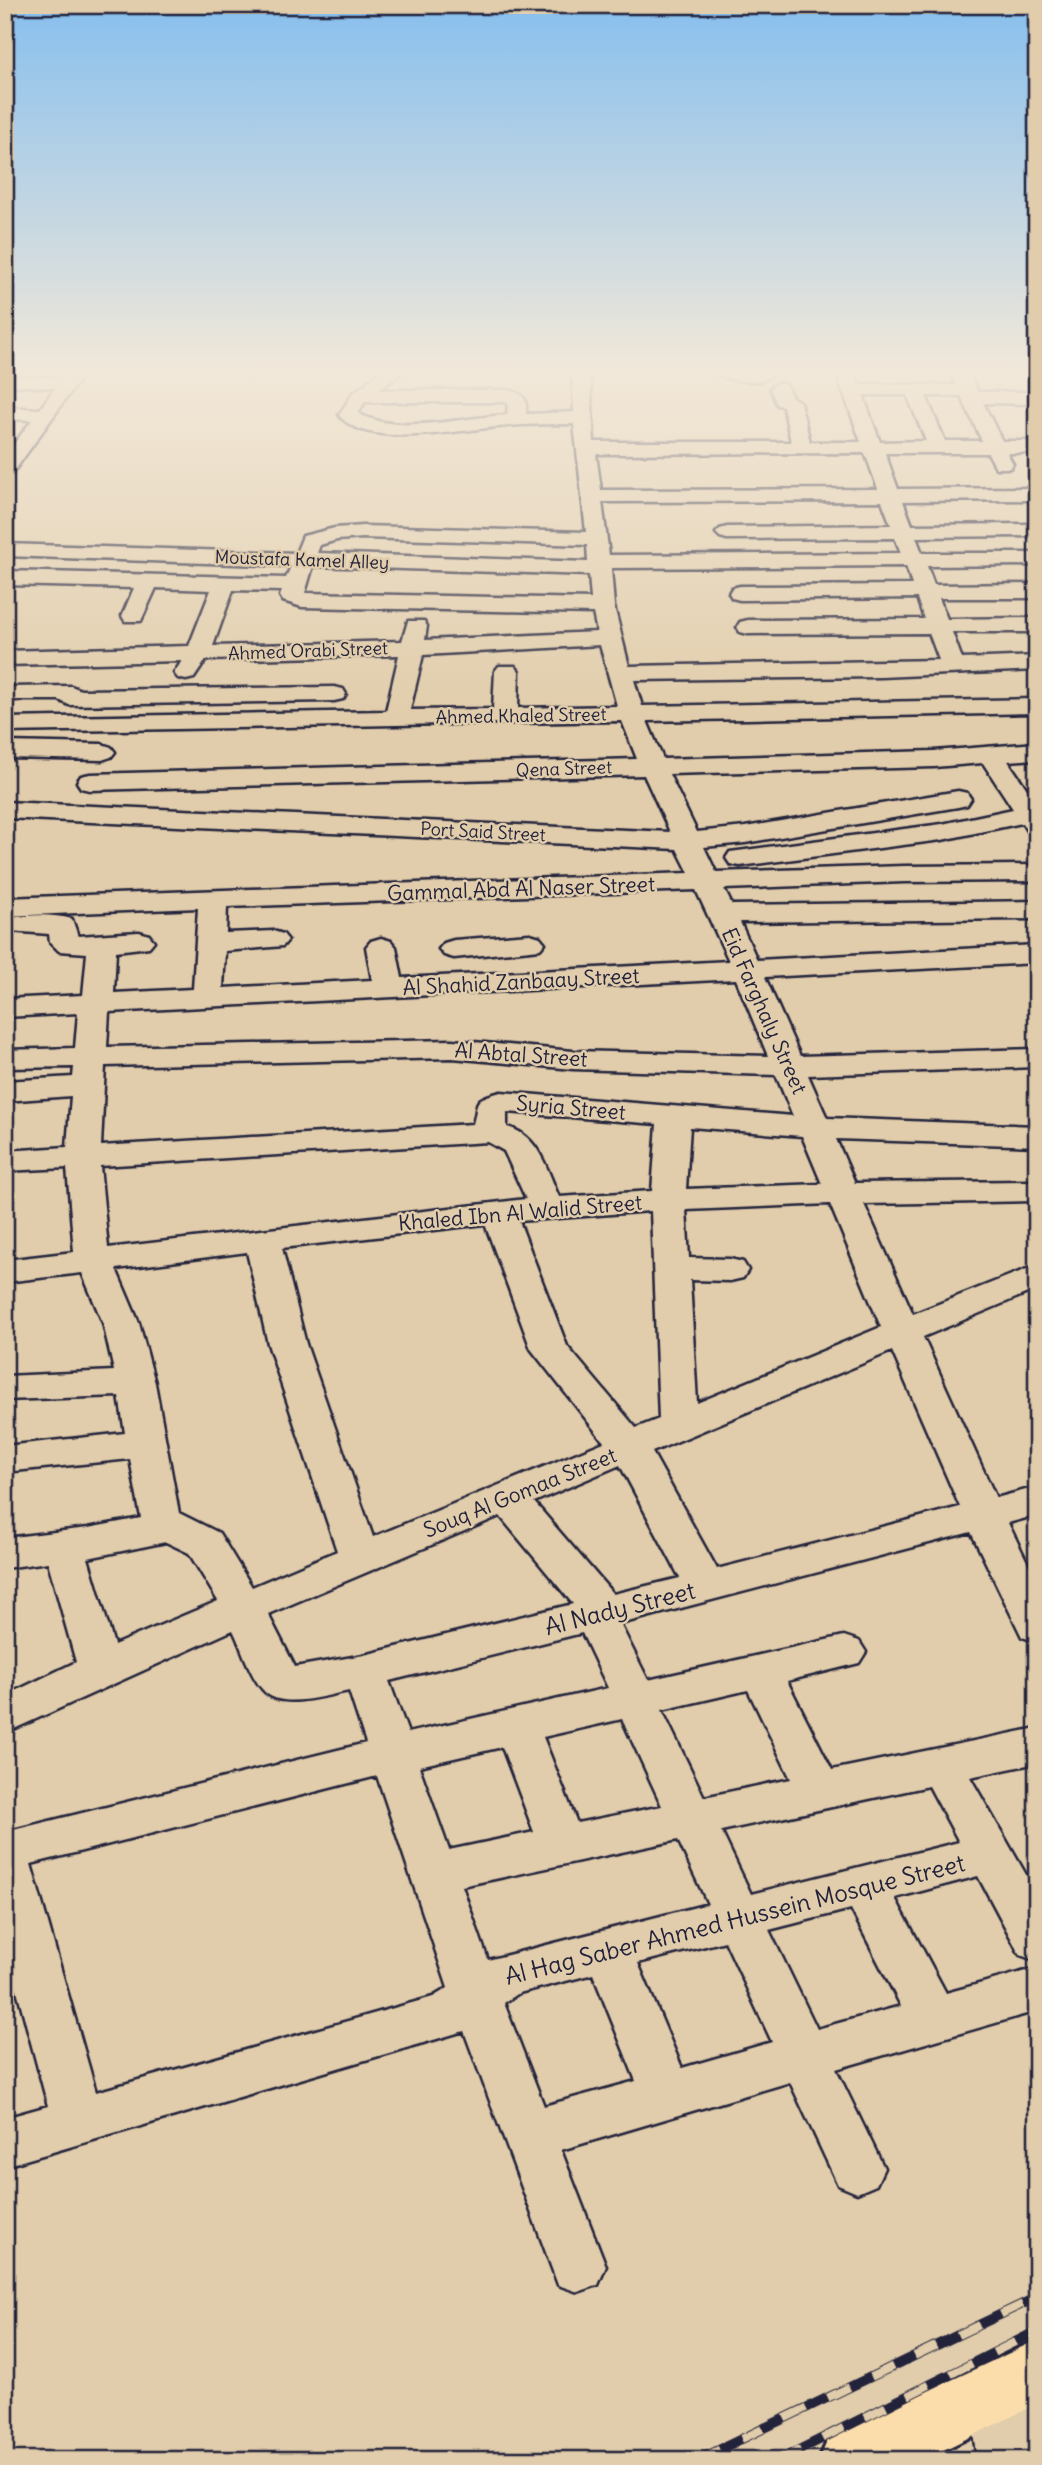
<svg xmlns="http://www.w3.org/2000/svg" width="1042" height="2465" font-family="Delius,sans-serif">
<rect width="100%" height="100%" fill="#e1cdab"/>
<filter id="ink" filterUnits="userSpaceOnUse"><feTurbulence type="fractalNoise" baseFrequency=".0143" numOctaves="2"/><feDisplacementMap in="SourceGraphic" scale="14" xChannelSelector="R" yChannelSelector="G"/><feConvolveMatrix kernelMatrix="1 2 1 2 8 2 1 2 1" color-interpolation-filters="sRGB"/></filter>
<g filter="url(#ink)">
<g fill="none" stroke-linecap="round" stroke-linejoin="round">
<!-- minor casing -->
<g stroke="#22223b" stroke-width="5">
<path id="minor" d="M67,372h18l-73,102 -7,2v-20l27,-36 -27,-1v-12l35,2 15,-21 -46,-3 -4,-1v-8l58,1z
M381,372h21l-23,18h129c16,4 19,7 18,24l48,-2 -2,-40h18l4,70h197l-8,-36 -6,-1 -7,-17 9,-5 6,1 7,13 8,5 10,40h51l-25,-70h18l4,12 98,1 -6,-13h18l10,20h59v12l-54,-1 19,38h35v12h-30l6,11 -3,4h-14l-8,-15h-103l13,36 139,-1v12l-134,1 9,24 125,-1v12l-121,1 6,16h115v12l-110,1 7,19 103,-1v14h-98l8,21 90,-1v14h-85l10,27 75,-3v14l-156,7 -247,3 8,26 395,-7v14l-390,8 16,38 271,-8 103,-8v16l-29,2 29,43v29l-10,-2 -5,-8 -80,17 -202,26 -10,-2 -4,-6 4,-6 212,-28 71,-15 -30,-46 -49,4 -265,7 28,58 48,-5 213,-36 9,2 4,6 -4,6 -9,2 -213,36 -41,4 12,25 188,-6 133,-1v16l-133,1 -180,7 8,16 305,-4v18l-297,3 17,38 280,-15v18l-272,14 35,79 237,-7v18l-229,8 19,43 210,8v20l-201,-7 19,44 182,-2v20l-173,3 49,110 124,-49v24l-114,48 73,161 41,-11v28l-29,8 29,59v60l-15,-5 -51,-105 -351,92 28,56 196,-44 15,5 7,11 -7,11 -72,18 45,89 205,-42v35l-67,14 67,117v67l-17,-6 -42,-79 -83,22 51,95 91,-25v43l-201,58 48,99 -8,17 -19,8 -19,-8 -48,-103 -229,68 45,116 -8,19 -20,7 -20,-7 -94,-254 -459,135v-48l43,-12 -43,-161v-113l361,-89 -17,-52c-22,4 -69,20 -86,-1 -14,-16 -21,-42 -30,-60l-228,103v-37l71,-34 -28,-100 -43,6v-30l83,-10 53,-10 -11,-59 -125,13v-26l120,-13 -6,-37 -114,4v-24l109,-5 -11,-48 -21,-50 -77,9v-22l69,-8 -7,-84 -62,3v-20l62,-4 4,-51 -66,5v-20l68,-4 1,-10 -69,1v-18l70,-2 3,-35 -73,4v-18l78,-4 4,-42 -28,-2 -9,-9 -1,-8 -40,-3 -4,-7 4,-5c19,-5 44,-5 63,0l6,17 61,-4 10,3 5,6 -5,6 -33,4 -2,42 79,-4 5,-81 -193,8v-18l684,-25 -12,-24 -672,-31v-16l665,30 -26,-57 -554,15 -9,-2 -4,-6 4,-6 9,-2 547,-15 -15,-38 -617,11v-14l381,-7 13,-56 -193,5 -12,18 -8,2 -8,-2 -4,-5 8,-12 -177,4v-14l184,-5 22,-56 -55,-2 -15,33h-16l-3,-5 12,-28 -129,-3v-14l281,7 5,-12 -286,-10v-12l291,9 7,-17 32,-8 28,-2 223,6 -12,-108c-25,0 -51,0 -76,3 -39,3 -132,23 -159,-12l14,-22zM863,395h44l19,46 -46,1zM926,396h35l21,45h-37zM365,402h141l2,1 -1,12c-43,2 -111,21 -149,-2zM865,453l13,36 -277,1 -5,-36zM882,501l9,24 -164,2 -7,2 -4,4 4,4 7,2 168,-1 6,15 -292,2 -7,-53zM363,538l224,7 1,17 -271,-9 3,-8 17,-5zM313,566l276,9 2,24 -286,-6zM906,566l6,19 -172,1 -8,2 -3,5 3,5 8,2 177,-2 7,21 -176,1 -8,2 -3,5 3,5 8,2 181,-1 10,27 -310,6 -15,-60 -3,-38zM233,590l49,1 -2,5 3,5 19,6 291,6 4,19 -172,8 2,-14 -3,-5h-16l-6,20 -189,5zM600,645l17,61 -99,2 1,-37 -4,-5h-16l-4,5 -2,38 -83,1 13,-55zM696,890l33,71 -327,17 -6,-31 -5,-6 -10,-3 -10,3 -5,6 6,33 -149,8 2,-37 58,-5 5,-6 -5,-6 -10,-3 -47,2 1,-26zM736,979l32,77 -195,-5 -121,-11 -345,7 2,-35zM452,1058l121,11 203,6 17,41 -292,-24c-31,8 -21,9 -28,32l-372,22 4,-80zM507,1112l150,12 -5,67 -93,6c-12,-27 -20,-62 -52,-70zM690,1127l112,9 20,48 -136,5zM488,1142l16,9 22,48 -418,49 -8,-82zM830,1204l51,123 -184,76 -7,-123 40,1 13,-3 5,-8 -5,-8 -13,-3 -41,-1 -3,-48zM651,1211l8,208 -23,9 -69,-82 -48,-125zM485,1224l46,125 73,93 -231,95 -67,-193 -24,-96zM247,1252l21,92 69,207 -85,36 -33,-54 -40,-20 -24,-130 -16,-60 -23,-54zM892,1351l68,156 -243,62 -65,-117zM620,1465l60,113 -67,16 -79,-92zM500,1516l73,88 -209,51 -69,12 -27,-53zM166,1542l23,11 29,48 -104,44 -26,-87zM582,1633l26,55 -200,45 -19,-52zM748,1690l43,89 -87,18 -42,-87zM622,1719l40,87 -85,17 -34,-86zM502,1747l32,85 -85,18 -30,-84zM377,1776l71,212 -15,9 -337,95 -65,-228zM929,1786l30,56 -208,52 -30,-63zM678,1840l30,64 -220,56 -26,-74zM851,1909l50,97 -84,23 -48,-99zM725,1941l47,101 -90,26 -44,-105zM593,1974l43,107 -92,25 -40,-103 15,-10z
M715,372h52l3,4c-9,10 -46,5 -55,-4z
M71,686l10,4 253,-3 9,2 3,5 -3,5 -9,2 -265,4 -10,-5h-54v-12l6,-1z
M5,742l97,2 9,3 4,5 -4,5 -9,3 -97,-2z
M530,934l10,3 5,6 -5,6 -86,9 -10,-3 -5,-6 5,-6 10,-3z
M996,2362l20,9 9,20 12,69h-60l-10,-69 9,-20z"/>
</g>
<!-- major casing -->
<g stroke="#22223b" stroke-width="6">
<path id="major" d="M1037,2340v64l-114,56h-104l10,-23z"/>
</g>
<!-- minor -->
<use href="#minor" fill="#e1cdab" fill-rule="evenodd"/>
<!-- major -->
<use href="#major" fill="#fbddab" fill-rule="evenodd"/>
<!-- rail casing -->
<g stroke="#22223b" stroke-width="10">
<path id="rail" d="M698,2460l339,-163
M779,2460l258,-129"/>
</g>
<!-- rail -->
<use href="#rail" stroke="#e1cdab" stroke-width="8" stroke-dasharray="24" stroke-linecap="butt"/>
</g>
</g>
<!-- sky -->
<linearGradient id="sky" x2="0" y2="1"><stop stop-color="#87bfee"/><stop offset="0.52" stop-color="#f2e8d9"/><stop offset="1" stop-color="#f2e8d9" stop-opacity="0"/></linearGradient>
<rect width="1042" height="717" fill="url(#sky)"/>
<g text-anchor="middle" stroke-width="5" stroke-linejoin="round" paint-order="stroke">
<!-- far-street labels -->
<g font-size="18" fill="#22223b" stroke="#e1cdab">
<text transform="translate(302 560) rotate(2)" y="6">Moustafa Kamel Alley</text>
<text transform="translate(308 651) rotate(-2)" y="6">Ahmed Orabi Street</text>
<text transform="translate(521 716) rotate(-1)" y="6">Ahmed Khaled Street</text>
<text transform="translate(564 769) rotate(-2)" y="6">Qena Street</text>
<text transform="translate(483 832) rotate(3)" y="6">Port Said Street</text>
</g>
<!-- street labels -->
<g font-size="21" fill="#22223b" stroke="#e1cdab">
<text transform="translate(521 889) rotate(-2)" y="7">Gammal Abd Al Naser Street</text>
<text transform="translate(521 982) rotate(-3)" y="7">Al Shahid Zanbaay Street</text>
<text transform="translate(764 1011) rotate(66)" y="7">Eid Farghaly Street</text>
<text transform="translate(521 1055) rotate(4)" y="7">Al Abtal Street</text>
<text transform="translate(571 1108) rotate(5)" y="7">Syria Street</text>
<text transform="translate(520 1213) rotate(-5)" y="7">Khaled Ibn Al Walid Street</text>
<text transform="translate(520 1493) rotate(-22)" y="7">Souq Al Gomaa Street</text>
</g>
<!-- near-street labels -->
<g font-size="24" fill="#22223b" stroke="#e1cdab">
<text transform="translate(620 1609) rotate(-14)" y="8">Al Nady Street</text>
<text transform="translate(735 1920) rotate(-14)" y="8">Al Hag Saber Ahmed Hussein Mosque Street</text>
</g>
</g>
<!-- margin -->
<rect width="1042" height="2465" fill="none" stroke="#e1cdab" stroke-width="28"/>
<rect x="14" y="14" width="1014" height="2437" fill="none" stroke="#22223b" stroke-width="2.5" filter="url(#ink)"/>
</svg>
